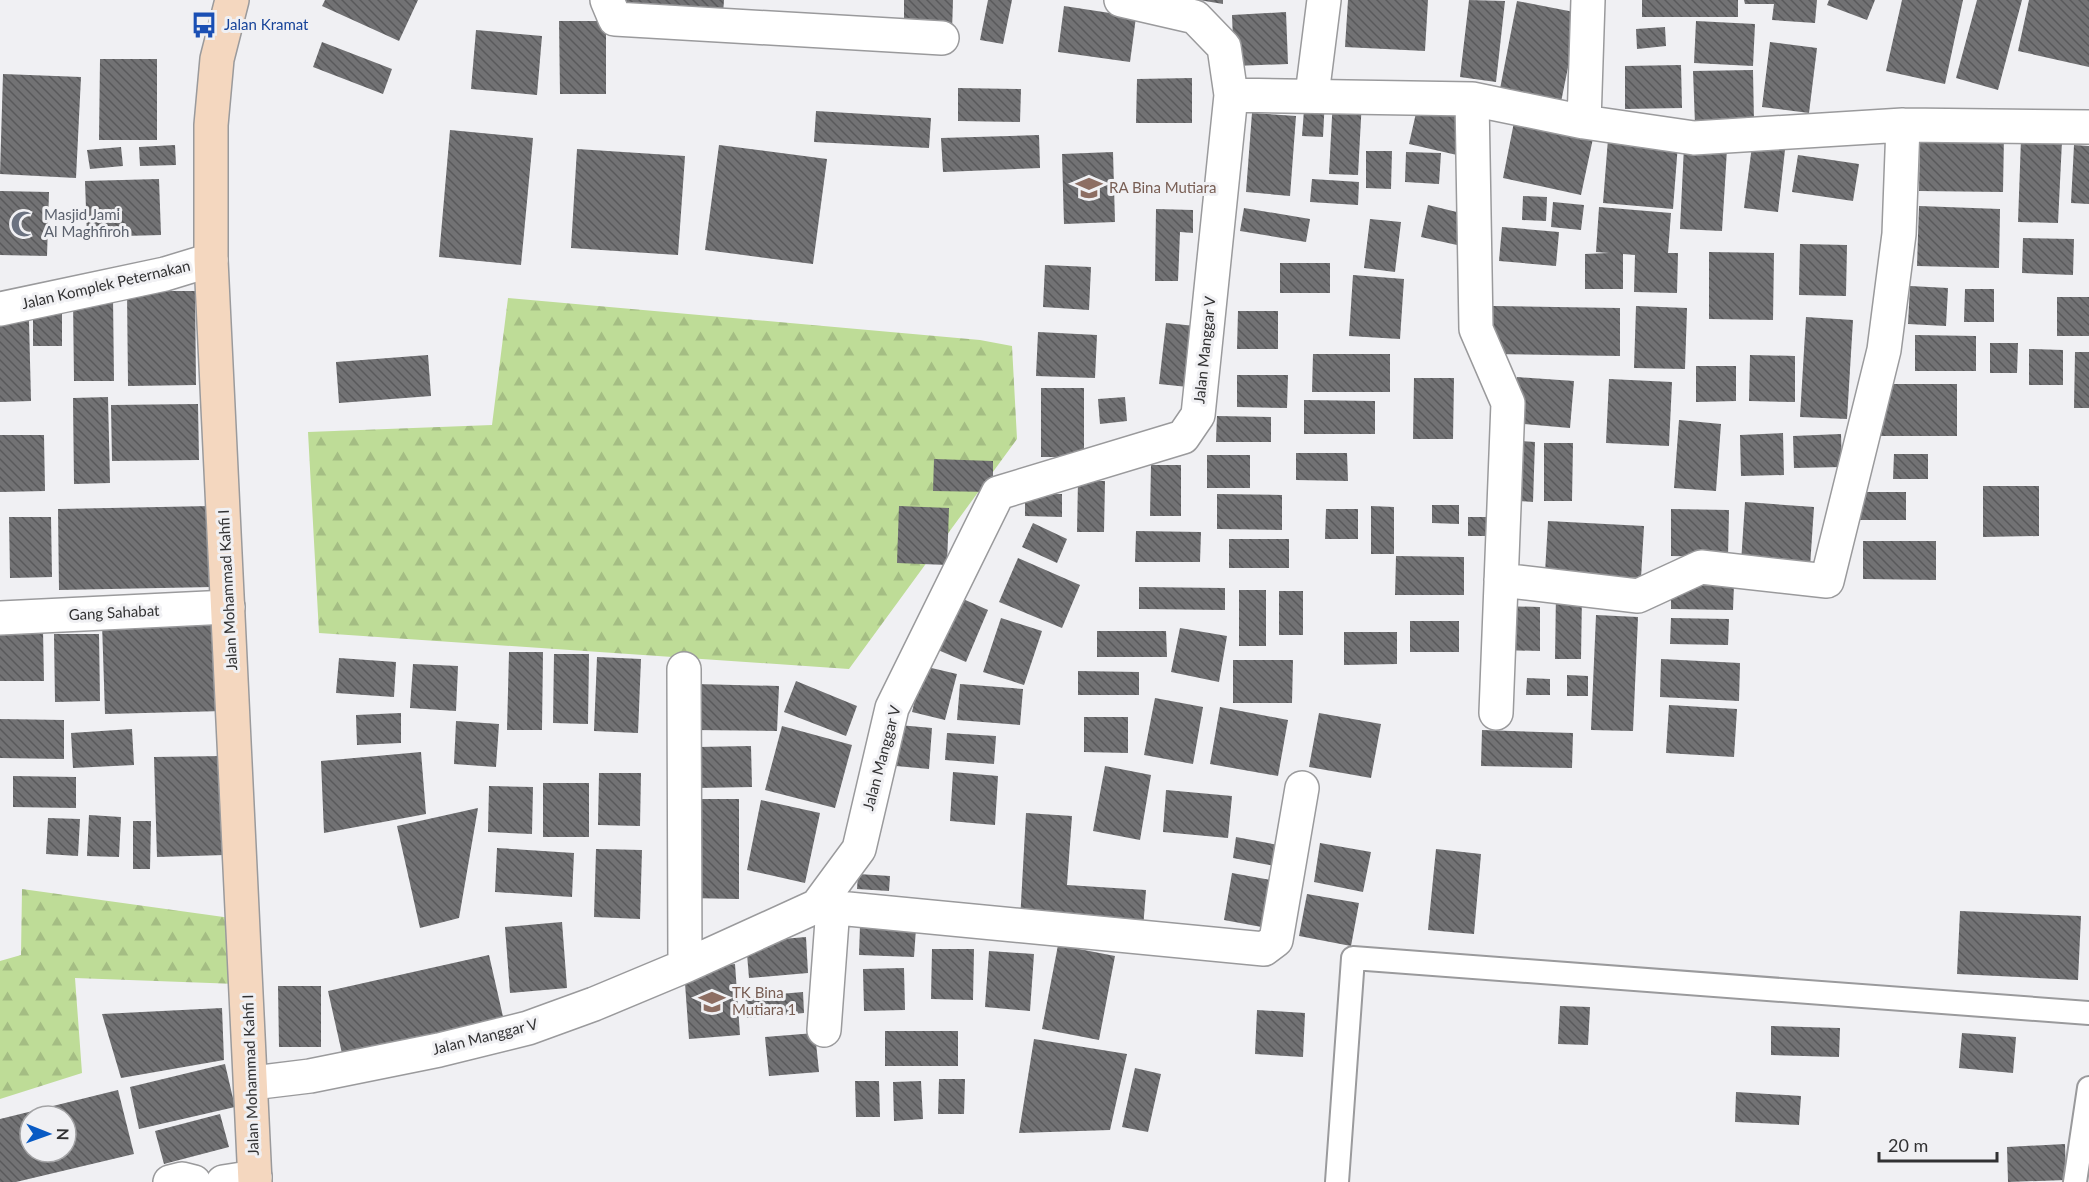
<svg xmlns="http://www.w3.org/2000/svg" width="2089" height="1182" font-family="Lato,sans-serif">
<defs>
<pattern id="forest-firs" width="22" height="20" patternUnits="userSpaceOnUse" patternTransform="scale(1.5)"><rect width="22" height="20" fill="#bedc97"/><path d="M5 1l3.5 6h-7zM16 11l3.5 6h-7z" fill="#a4bd83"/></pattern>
<pattern id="building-back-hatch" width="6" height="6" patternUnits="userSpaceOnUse" patternTransform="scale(1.5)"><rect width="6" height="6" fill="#727274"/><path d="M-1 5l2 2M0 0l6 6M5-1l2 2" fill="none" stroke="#59595b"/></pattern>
</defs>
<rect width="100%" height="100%" fill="#f0f0f3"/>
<!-- forest -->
<path fill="url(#forest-firs)" d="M508,298l472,42 32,6 5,93 -168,230 -530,-36 -11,-201 184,-7z
M22,889l216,30 -1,65 -162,-6 7,95 -82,26v-138l21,-6z"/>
<!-- building -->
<path fill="url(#building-back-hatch)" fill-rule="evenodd" d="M325,0h93l-19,41 -77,-35z
M624,0h100l-1,14h-99z
M904,0h49l-1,31 -48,-2z
M988,0h24l-9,44 -23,-4z
M1199,0h24v4z
M1348,0h80l-3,51 -80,-4z
M1469,0l36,1 -9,81 -36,-5z
M1642,0h96v17h-96z
M1744,0h73l-2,23 -43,-3 2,-16h-29z
M1829,0h46l-8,20 -40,-15z
M1902,0h61l-18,84 -59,-13z
M1977,0h45l-24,90 -42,-12z
M2029,0h60v67l-71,-16z
M1517,1l62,12 -19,94 -61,-13z
M1064,6l72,11 -6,45 -72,-10z
M1286,12l2,52 -54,2 -2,-51z
M559,21h47v73h-46z
M1696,21l59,3 -2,42 -59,-3z
M1665,27l1,19 -29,3 -1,-20z
M476,30l66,6 -5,59 -66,-6z
M322,42l70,27 -9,25 -70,-27z
M1770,42l47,6 -8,65 -47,-6z
M100,59h57v81h-58z
M1681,65l1,43 -57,1v-43z
M1753,70l1,52 -59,2 -2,-53z
M3,74l78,3 -5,101 -76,-4z
M1192,78v45h-56l1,-44z
M958,88l63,1 -1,33 -62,-1z
M1305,97l20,1 -2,39 -21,-1z
M1333,98l29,2 -4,75 -29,-1z
M1418,104l48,10 -9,41 -48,-11z
M816,111l115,7 -2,30 -115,-6z
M1516,112l79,17 -14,66 -78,-17z
M1252,113l44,3 -6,80 -44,-4z
M450,130l83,8 -12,127 -82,-8z
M1920,133l84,1 -1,58 -84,-1z
M1039,135l1,33 -97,4 -2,-34z
M1608,139l70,5 -5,65 -70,-6z
M2021,139l41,2 -4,82 -40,-1z
M175,145l1,20 -36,1 -1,-19z
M719,145l108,14 -14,105 -108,-14z
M2074,145l15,1v58l-18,-1z
M1684,146l43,3 -5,82 -42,-2z
M1752,146l33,4 -7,62 -34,-4z
M121,147l2,19 -33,3 -3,-19z
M577,149l108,7 -7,99 -107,-7z
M1366,151h26l-1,38 -25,-1z
M1113,152l2,70 -51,2 -2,-70z
M1406,152l35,1 -2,31 -34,-2z
M1798,155l61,9 -6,37 -61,-9z
M159,179l2,56 -74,2 -2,-56z
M1312,179l47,3 -1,23 -48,-3z
M0,191l49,1 -2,64 -47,-1z
M1523,196l24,1 -1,24 -24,-1z
M1553,202l31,3 -3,25 -30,-3z
M1428,205l37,9 -8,31 -36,-8z
M1919,206l81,3 -1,59 -82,-2z
M1599,207l72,6 -3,40h10l-1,40 -43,-1 1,-37 -12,-1v35h-38v-35l24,-1 -13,-1z
M1244,208l66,11 -4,23 -66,-11z
M1156,209l37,1v23l-13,-1 -2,49h-23z
M1370,219l31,3 -6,50 -31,-4z
M1502,227l57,5 -3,34 -57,-5z
M2023,238l51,1 -1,36 -51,-2z
M1800,244l47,1 -1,51 -47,-1z
M1709,252l65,1 -1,67 -64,-1z
M1280,263h50v30h-50z
M1045,265l46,2 -2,43 -46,-3z
M1353,275l51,4 -4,60 -51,-3z
M1910,286l38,2 -2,38 -38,-2z
M1965,289h29v33h-30z
M127,291h68l1,94 -68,1z
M113,297l1,84h-40l-1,-83z
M2057,297h32v39h-32z
M1493,306l127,2v48l-128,-2z
M1636,306l51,2 -2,61 -51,-1z
M62,309v37h-29v-36z
M1238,311h40v38h-41z
M1806,317l47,3 -6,99 -47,-2z
M29,321l2,80 -31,1v-80z
M1166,323l29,3 -7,61 -29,-3z
M1038,332l59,3 -2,43 -59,-2z
M1915,335l61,1v35h-61z
M1990,343h28l-1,30h-27z
M2029,349l34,1v35h-34z
M2075,352h14v56h-15z
M1313,354h77v38h-78z
M428,355l3,41 -92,7 -3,-41z
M1750,355l45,1v46l-46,-1z
M1696,366h40v35l-40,1z
M1237,375h51l-1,33 -50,-1z
M1517,377l57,4 -4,47 -56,-5z
M1414,378h40l-1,61h-40z
M1609,379l63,3 -3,64 -63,-3z
M1877,384h80v52h-80z
M1041,388h43v69h-43z
M108,397l2,86 -36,1 -1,-86z
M1125,397l2,24 -27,3 -2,-25z
M1304,400l71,1v33h-71z
M198,404l1,56 -87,1 -1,-56z
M1217,416l54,1v25h-55z
M1679,420l42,4 -5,67 -42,-3z
M1783,433l1,42 -43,1 -1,-41z
M1841,434l1,33 -48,1 -1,-32z
M0,435h44l1,56 -45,1z
M1508,440l27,2 -2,60 -28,-2z
M1544,443h29l-1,58h-28z
M1296,453h51l1,28 -52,-1z
M1894,454h34v25h-35z
M1207,455h43v33h-43z
M934,459l59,2v31l-60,-1z
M1151,465h30v51h-31z
M1078,481h27l-1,51h-27z
M1983,486h56v50l-56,1z
M1853,492h53v28h-54z
M1025,494h37v23l-37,-1z
M1217,494l65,1v35l-65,-1z
M1745,502l69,5 -4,60 -69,-4z
M1432,505h27v19l-27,-1z
M211,506l1,81 -153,3 -1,-81z
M899,506l50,2 -2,57 -50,-2z
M1371,506l23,1v47h-23z
M1326,509h32v30h-33z
M1671,509l58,1 -1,47 -57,-1z
M9,517h42l1,60 -42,1z
M1468,517h23v19h-23z
M1548,521l96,5 -3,52 -96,-5z
M1033,523l34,16 -10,24 -35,-16z
M1136,531l65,1 -1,30h-65z
M1229,539h60v29h-60z
M1863,541h73v39l-73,-1z
M1396,556l68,1v38h-69z
M1018,558l62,27 -18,43 -63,-26z
M1671,583l63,1 -1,26 -62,-1z
M1139,587l86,1v22l-86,-1z
M1239,590h27v56h-27z
M1279,591h24v44h-24z
M1556,592l26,1 -1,66h-26z
M954,595l34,15 -22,52 -35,-15z
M1502,606l38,1v44l-39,-1z
M1596,615l42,2 -5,114 -42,-1z
M1001,618l41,13 -18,54 -41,-13z
M1671,618l58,1 -1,26 -58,-1z
M222,620l2,91 -119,3 -3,-91z
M1410,621h49v31h-49z
M1180,628l47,8 -8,46 -48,-10z
M43,630l1,51h-44v-50z
M1097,631h69l1,26h-70z
M1344,632h53v32l-53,1z
M54,634h45l1,67 -45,1z
M509,652h34l-1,78h-35z
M554,654h35l-1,70 -35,-1z
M597,657l44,2 -3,74 -44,-2z
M339,658l57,4 -2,35 -58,-4z
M1661,659l79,4 -1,38 -79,-4z
M1233,660h60l-1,43h-59z
M413,664l45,2 -2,45 -46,-3z
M923,666l34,8 -12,46 -33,-8z
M1078,671l61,1v23h-61z
M1567,675l21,1v20h-21z
M1527,678l23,1v16h-24z
M796,681l61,25 -11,30 -62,-24z
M695,684l84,2 -2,45 -83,-1z
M960,684l63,5 -3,36 -63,-5z
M1155,698l48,9 -10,57 -49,-9z
M1669,705l68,4 -3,48 -68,-4z
M1220,707l68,13 -10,56 -68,-12z
M401,713v30l-44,2 -1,-30z
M1319,713l62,11 -10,54 -62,-11z
M1084,717h44v36l-44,-1z
M0,719l64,1v39l-64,-1z
M456,721l43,3 -3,43 -42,-3z
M899,725l33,3 -3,41 -33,-3z
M782,726l70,19 -17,63 -70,-18z
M132,729l2,36 -61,3 -2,-35z
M1482,730l91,3 -1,35 -91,-2z
M947,733l49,3 -2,28 -49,-4z
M751,746l1,41 -55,1v-41z
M421,752l5,62 -102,19 -3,-72z
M224,756l1,99 -68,2 -3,-100z
M1105,766l46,9 -11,65 -47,-9z
M953,772l45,4 -3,49 -45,-4z
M599,773h42l-1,53 -42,-1z
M13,776l63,1v31l-63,-1z
M543,783h46v54h-46z
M489,786l44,1 -1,47 -44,-2z
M1166,790l66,6 -4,42 -65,-6z
M689,799h50v100l-51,-1z
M761,800l59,13 -15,70 -58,-13z
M478,808l-19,110 -39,10 -23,-102z
M1026,813l46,3 -5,69 79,5 -3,39 -123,-8z
M89,815l32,2 -2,40 -32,-1z
M48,818l32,1 -2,37 -32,-2z
M133,821h18l-1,48h-17z
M1236,837l48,9 -4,21 -47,-9z
M1320,843l51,9 -8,40 -49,-10z
M497,848l77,5 -2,44 -77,-5z
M596,849l46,1 -2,69 -46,-2z
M1436,849l45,5 -7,80 -46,-4z
M1232,873l44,8 -9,47 -43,-8z
M858,874l32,2 -1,15 -32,-2z
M1307,894l52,9 -8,43 -52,-10z
M1960,911l121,5 -3,64 -121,-6z
M562,922l5,66 -57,5 -5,-66z
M860,926l56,2 -2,29 -55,-2z
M806,937l2,36 -59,5 -3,-36z
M1058,945l57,11 -16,84 -57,-11z
M932,949h42l-1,51 -42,-1z
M989,951l45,3 -4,57 -45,-4z
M489,955l15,66 -161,37 -15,-67z
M735,964l5,71 -51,4 -5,-70z
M904,968l1,42 -41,1 -1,-42z
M278,986h43v61h-42z
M803,992l1,21 -57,5 -2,-21z
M1560,1006l30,1 -2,38 -30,-1z
M222,1008l2,52 -103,18 -19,-64z
M1257,1010l48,3 -2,44 -48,-3z
M1771,1026l69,2 -1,29 -68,-2z
M885,1031h73v35h-73z
M815,1033l4,39 -50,4 -4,-39z
M1962,1033l54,4 -3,36 -54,-5z
M1034,1039l93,15 -17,76 -91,3z
M225,1064l10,43 -96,22 -9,-42z
M1135,1068l26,6 -13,58 -26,-5z
M939,1079h26l-1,35h-26z
M855,1081h24l1,36h-24z
M921,1081l2,38 -29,2 -1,-39z
M118,1090l16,64 -118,28h-16v-63zM30,1116h36v36h-36z
M1736,1092l65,4 -2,29 -64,-3z
M220,1114l9,33 -65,17 -9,-33z
M2065,1144l1,36 -58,2 -1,-35z"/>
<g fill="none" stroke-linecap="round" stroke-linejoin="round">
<!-- service casing -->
<g stroke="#9a9a9c" stroke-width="26">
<path id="service" d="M1337,1182l16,-224 736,55
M2075,1182l14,-94"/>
</g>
<!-- minor casing -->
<g stroke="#9a9a9c" stroke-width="36">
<path id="minor" d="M607,0l8,19 327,19
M1231,95l241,4 112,23 110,16 209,-13 186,2
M1312,95l12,-95
M1472,99l4,230 32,74 -12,310
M1584,122l4,-122
M0,309l165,-35 46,-14
M1501,580l137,16 63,-29 126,14 57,-231 15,-116 4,-109
M0,618l228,-11
M684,669l1,297
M817,906l447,43 12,-9 26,-152
M824,1030l9,-123
M252,1083l58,-7 129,-26 89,-22 66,-24 91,-38 132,-60 42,-57 33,-141 106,-215 185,-56 15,-22 33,-320 -7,-48 -29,-30 -74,-17
M170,1182l12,-3 12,3
M223,1182l32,-5"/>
</g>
<!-- secondary casing -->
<g stroke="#9a9a9c" stroke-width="36">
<path id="secondary" d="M232,0l-15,59 -6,66v135l44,922"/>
</g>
<!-- service -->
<use href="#service" stroke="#fff" stroke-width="22"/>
<!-- minor -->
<use href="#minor" stroke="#fff" stroke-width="33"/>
<!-- secondary -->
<use href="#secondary" stroke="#f4d7bf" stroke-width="33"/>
</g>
<!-- icons -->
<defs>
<g id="bus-bare" transform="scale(2.07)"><path d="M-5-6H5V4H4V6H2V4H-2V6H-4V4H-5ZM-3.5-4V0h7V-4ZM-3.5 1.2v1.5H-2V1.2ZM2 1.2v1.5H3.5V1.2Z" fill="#1a4fb4" stroke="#f0f0f3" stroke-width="2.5" paint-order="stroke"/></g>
<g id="school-bare" transform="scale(2.07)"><path d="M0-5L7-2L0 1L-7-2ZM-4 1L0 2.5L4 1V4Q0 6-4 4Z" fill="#8d6e63" stroke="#f0f0f3" stroke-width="2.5" paint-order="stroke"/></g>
<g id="mosque-bare" transform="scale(2.07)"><path d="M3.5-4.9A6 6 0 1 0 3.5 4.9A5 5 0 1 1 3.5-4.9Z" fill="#6b7280" stroke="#f0f0f3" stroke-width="2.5" paint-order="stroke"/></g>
</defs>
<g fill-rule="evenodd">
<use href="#bus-bare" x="204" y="25"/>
<use href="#school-bare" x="1089" y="188"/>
<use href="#mosque-bare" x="24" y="224"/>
<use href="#school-bare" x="712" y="1002"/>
</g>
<g text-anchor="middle" stroke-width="6" stroke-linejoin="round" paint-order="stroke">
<!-- transit labels -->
<g font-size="15" fill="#164399" stroke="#f0f0f3" text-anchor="start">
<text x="224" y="30">Jalan Kramat</text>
</g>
<!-- education labels -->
<g font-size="15" fill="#785e54" stroke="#f0f0f3" text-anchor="start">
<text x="1109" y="193">RA Bina Mutiara</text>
<text x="732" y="998">TK Bina<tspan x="732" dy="17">Mutiara 1</tspan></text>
</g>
<!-- worship labels -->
<g font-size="15" fill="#5b616d" stroke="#f0f0f3" text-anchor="start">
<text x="44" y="220">Masjid Jami<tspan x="44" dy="17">Al Maghfiroh</tspan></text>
</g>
<!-- street labels -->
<g font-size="15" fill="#313132" stroke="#f0f0f3">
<text transform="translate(106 285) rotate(-13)" y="5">Jalan Komplek Peternakan</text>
<text transform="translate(1205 350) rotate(-84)" y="5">Jalan Manggar V</text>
<text transform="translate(228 590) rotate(-93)" y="5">Jalan Mohammad Kahfi I</text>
<text transform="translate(114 613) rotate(-3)" y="5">Gang Sahabat</text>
<text transform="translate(882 758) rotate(-75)" y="5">Jalan Manggar V</text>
<text transform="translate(485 1037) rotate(-14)" y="5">Jalan Manggar V</text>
<text transform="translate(251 1075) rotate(-92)" y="5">Jalan Mohammad Kahfi I</text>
</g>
</g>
<!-- north arrow -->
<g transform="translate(48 1134) rotate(91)"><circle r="28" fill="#f0f0f3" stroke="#a4a4a6" stroke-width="1.5"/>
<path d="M0-4.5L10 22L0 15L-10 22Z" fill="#085ac4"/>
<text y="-9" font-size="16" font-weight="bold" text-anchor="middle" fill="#313132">N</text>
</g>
<!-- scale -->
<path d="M1879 1152v9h118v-9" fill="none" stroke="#313132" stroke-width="3"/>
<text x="1888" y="1152" font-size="18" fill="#313132" stroke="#f0f0f3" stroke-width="4.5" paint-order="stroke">20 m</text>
</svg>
